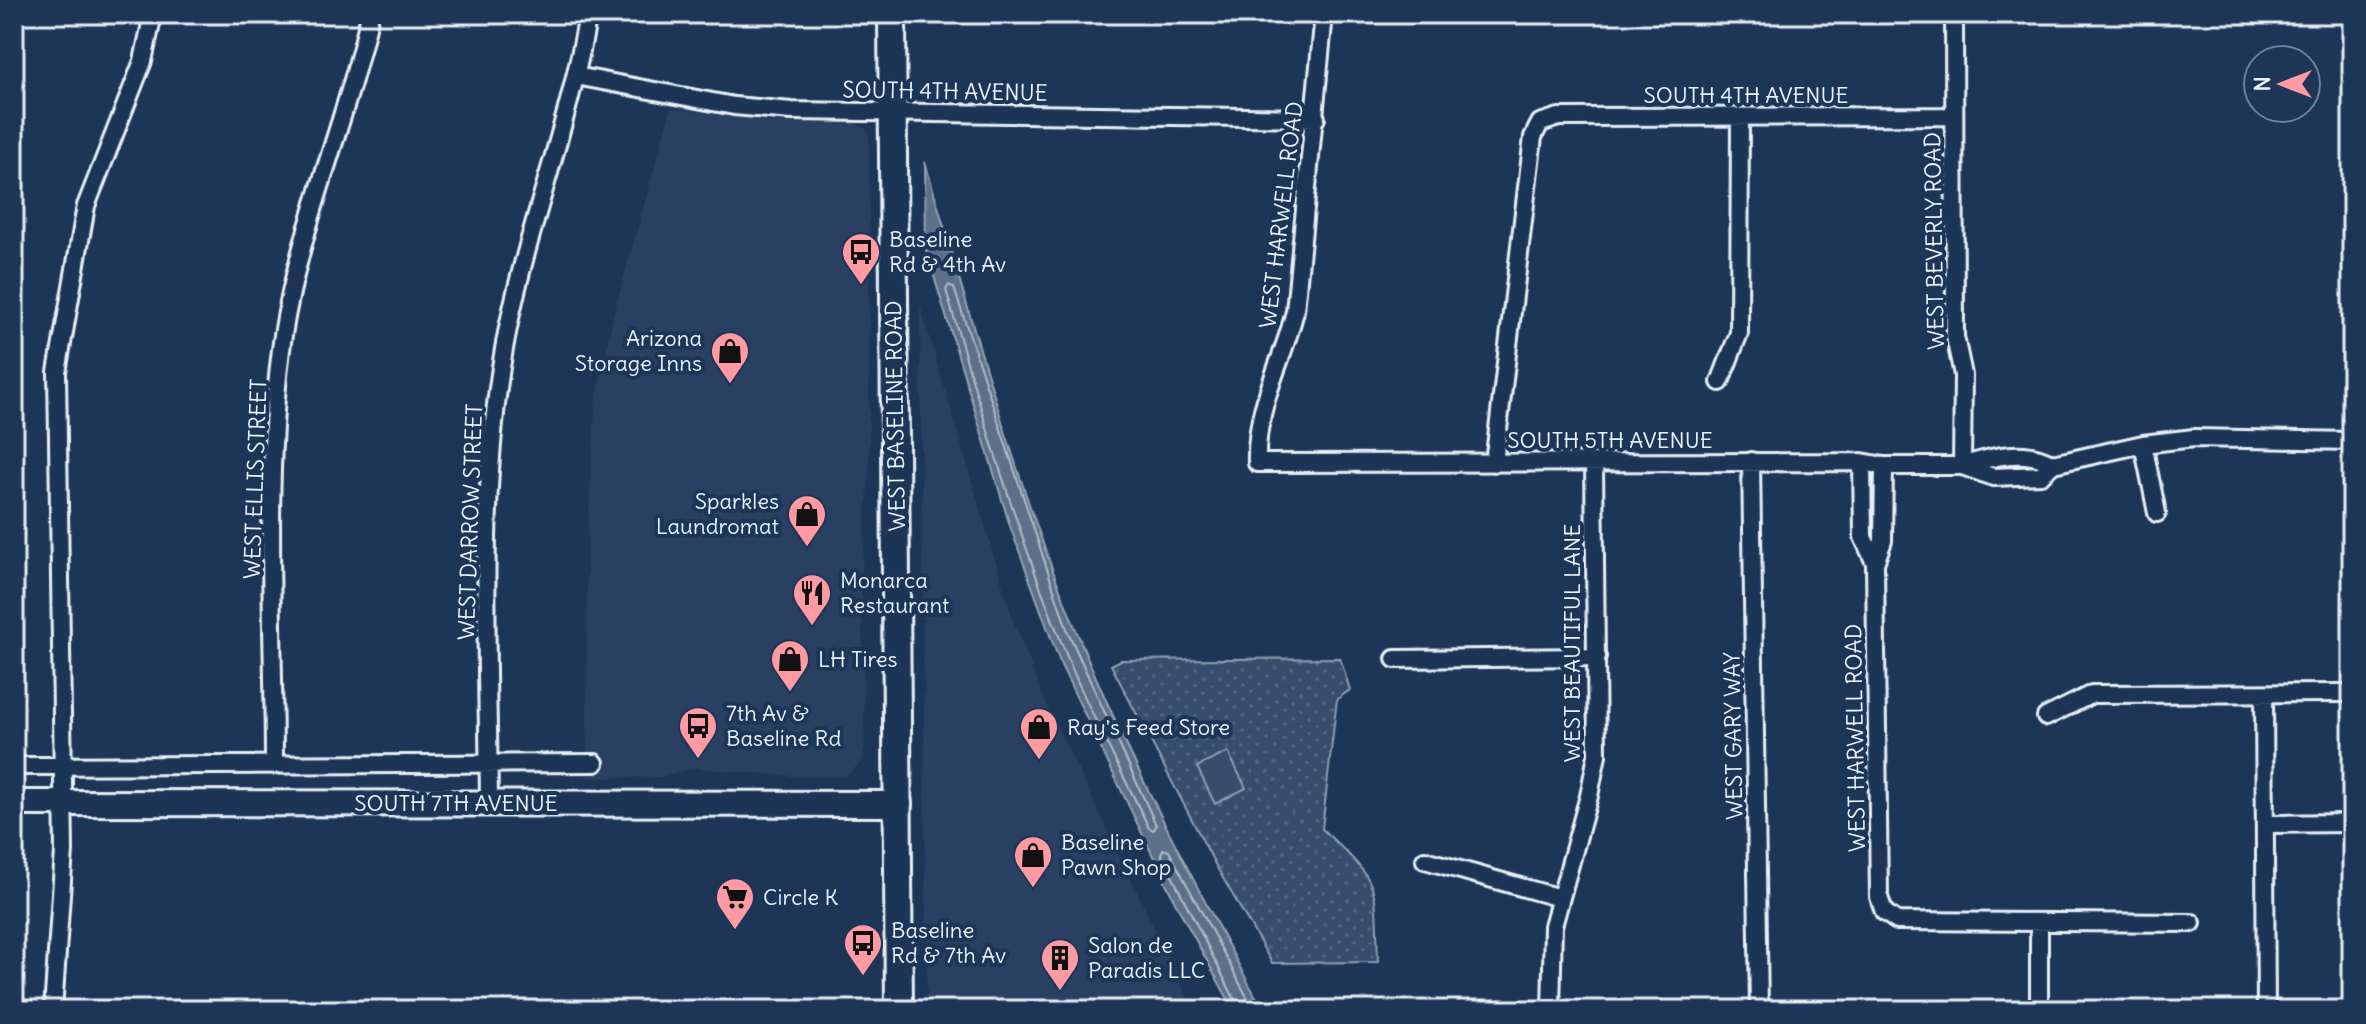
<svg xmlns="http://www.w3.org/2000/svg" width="2366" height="1024" font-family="Delius,sans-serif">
<defs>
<pattern id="park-dots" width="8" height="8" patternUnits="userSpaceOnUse" patternTransform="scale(2)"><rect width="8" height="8" fill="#374d6c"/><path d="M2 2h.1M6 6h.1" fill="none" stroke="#546782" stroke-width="1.8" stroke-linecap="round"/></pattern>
</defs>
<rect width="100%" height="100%" fill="#1d3557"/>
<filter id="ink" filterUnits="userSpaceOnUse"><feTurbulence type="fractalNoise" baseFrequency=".0125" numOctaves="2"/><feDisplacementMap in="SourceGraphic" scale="16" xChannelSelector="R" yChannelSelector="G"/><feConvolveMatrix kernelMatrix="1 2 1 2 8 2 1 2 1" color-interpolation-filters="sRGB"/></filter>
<g filter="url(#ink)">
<!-- built -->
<path fill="#2a4162" d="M671,108l104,14 80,1 11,6 3,9v334l-8,113 4,163 -3,14 -16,14h-53l-99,-8 -33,9 -74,1v-228l8,-144 18,-90z
M920,305l92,312 33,84 149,309h-267z"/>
<!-- park -->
<path fill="url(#park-dots)" stroke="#909fb2" stroke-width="2" d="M1340,658l10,32 -13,9 -15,130c60,56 53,52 56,133l-106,1 -56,-97 -105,-201 10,-5z"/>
<!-- garden -->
<path fill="#374d6c" stroke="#909fb2" stroke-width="2" d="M1228,752l18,36 -31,16 -18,-37z"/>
<!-- water -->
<path fill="#5d7089" stroke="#95a4b5" stroke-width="2" d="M925,162c46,155 90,319 151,468 53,131 120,256 187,380h-29l-57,-104 -116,-241 -51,-139 -84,-276z"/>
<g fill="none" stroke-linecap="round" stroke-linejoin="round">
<!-- shore -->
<path stroke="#b0bdcc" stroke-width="2" d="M949,285l5,3 114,344 88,193 -2,5 -5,-2c-27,-56 -58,-112 -81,-169 -49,-121 -86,-244 -122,-369z
M1240,1010l-79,-156 2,-5 6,2 85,159"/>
<!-- street casing -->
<g stroke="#e8f1f8" stroke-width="22">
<path id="street" d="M1324,14l-29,297c-13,54 -40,95 -38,152l605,-1 22,4h78l31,11 48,-2 12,-11 90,-20 51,-6 158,3
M1954,14l1,323 8,38 -1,91
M576,76l158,30 58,5 524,7
M1720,382l19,-49 1,-214
M2143,444l14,69
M1751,461l8,549
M1862,462l1,75 12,26
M1494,463l39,-326 7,-14 19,-6 394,-1
M1884,466l-1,75 -8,22 4,334 5,15 13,9 295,2
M1962,466c29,-9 64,-19 91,-2
M1395,659l202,-2
M2264,694l2,316
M2046,717l46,-23 260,-1
M274,765c0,-140 -11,-292 9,-430 17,-110 63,-212 87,-321
M14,766l581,-3
M489,804c-1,-151 -11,-305 15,-455 20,-114 65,-221 84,-335
M2265,824l87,-1
M1425,860l135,38
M53,1010l11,-159 -7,-479 29,-166 57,-145 10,-47
M1551,1010l2,-84 36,-130 8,-41 -3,-293
M2039,1010v-88"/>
</g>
<!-- secondary casing -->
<g stroke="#e8f1f8" stroke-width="30">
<path id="secondary" d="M14,803l885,1"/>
</g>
<!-- primary casing -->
<g stroke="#e8f1f8" stroke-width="32">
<path id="primary" d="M892,14l7,996"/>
</g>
<!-- street -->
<use href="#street" stroke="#1d3557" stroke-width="16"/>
<!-- secondary -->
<use href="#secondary" stroke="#1d3557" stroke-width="24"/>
<!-- primary -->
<use href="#primary" stroke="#1d3557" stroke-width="26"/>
</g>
</g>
<!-- icons -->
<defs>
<g id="bus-pin" transform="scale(2)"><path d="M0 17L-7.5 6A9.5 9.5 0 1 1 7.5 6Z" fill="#ff9aa2" stroke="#1d3557"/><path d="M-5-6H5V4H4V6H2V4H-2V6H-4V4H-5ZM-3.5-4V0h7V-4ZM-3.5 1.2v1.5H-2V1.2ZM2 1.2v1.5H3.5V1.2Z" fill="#111"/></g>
<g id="shop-pin" transform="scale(2)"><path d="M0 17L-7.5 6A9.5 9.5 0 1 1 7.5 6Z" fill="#ff9aa2" stroke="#1d3557"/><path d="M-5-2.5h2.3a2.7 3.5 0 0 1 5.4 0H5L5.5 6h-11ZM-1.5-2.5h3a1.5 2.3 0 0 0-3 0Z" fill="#111"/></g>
<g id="restaurant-pin" transform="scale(2)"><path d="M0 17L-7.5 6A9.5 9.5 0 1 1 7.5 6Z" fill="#ff9aa2" stroke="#1d3557"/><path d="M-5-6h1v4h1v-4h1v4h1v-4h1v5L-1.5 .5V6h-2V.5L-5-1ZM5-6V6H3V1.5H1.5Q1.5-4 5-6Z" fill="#111"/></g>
<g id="supermarket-pin" transform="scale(2)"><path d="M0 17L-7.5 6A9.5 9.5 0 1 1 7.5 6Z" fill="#ff9aa2" stroke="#1d3557"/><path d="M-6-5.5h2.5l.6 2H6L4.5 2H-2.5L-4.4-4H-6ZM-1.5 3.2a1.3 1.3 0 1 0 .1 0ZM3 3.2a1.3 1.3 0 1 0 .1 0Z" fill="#111"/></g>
<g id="building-pin" transform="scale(2)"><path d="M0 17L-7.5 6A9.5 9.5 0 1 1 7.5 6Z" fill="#ff9aa2" stroke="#1d3557"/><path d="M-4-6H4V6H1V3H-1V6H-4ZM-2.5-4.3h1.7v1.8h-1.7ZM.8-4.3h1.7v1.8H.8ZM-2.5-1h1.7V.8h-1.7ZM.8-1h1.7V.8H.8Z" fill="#111"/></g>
</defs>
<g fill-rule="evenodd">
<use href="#bus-pin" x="861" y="252"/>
<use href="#shop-pin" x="730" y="351"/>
<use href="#shop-pin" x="807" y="514"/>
<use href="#restaurant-pin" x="812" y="593"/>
<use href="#shop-pin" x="790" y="659"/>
<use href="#bus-pin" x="698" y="726"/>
<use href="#shop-pin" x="1039" y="727"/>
<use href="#shop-pin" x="1033" y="855"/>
<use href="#supermarket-pin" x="735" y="897"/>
<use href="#bus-pin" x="863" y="943"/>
<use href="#building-pin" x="1060" y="958"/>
</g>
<g text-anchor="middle" stroke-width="8" stroke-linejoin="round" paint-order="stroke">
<!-- street labels -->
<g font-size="22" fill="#e8f1f8" stroke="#1d3557">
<text transform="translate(945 91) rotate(1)" y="8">SOUTH 4TH AVENUE</text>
<text x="1746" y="103">SOUTH 4TH AVENUE</text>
<text transform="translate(1281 215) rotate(-83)" y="8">WEST HARWELL ROAD</text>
<text transform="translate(1934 241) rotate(-91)" y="8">WEST BEVERLY ROAD</text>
<text transform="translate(895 416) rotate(-91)" y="8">WEST BASELINE ROAD</text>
<text x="1610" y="448">SOUTH 5TH AVENUE</text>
<text transform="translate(255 479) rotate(-88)" y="8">WEST ELLIS STREET</text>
<text transform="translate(470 522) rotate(-88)" y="8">WEST DARROW STREET</text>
<text transform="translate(1572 643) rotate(-90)" y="8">WEST BEAUTIFUL LANE</text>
<text transform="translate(1733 736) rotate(-91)" y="8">WEST GARY WAY</text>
<text transform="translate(1855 738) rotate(-91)" y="8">WEST HARWELL ROAD</text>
<text x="456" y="811">SOUTH 7TH AVENUE</text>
</g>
<!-- poi labels -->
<g font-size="22" fill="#e8f1f8" stroke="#1d3557" text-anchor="start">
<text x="889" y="247">Baseline<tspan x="889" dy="25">Rd &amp; 4th Av</tspan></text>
<text x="702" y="346" text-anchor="end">Arizona<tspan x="702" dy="25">Storage Inns</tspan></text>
<text x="779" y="509" text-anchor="end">Sparkles<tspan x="779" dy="25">Laundromat</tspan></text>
<text x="840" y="588">Monarca<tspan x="840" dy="25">Restaurant</tspan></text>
<text x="818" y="667">LH Tires</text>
<text x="726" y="721">7th Av &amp;<tspan x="726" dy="25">Baseline Rd</tspan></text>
<text x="1067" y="735">Ray's Feed Store</text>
<text x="1061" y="850">Baseline<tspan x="1061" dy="25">Pawn Shop</tspan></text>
<text x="763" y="905">Circle K</text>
<text x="891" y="938">Baseline<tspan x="891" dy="25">Rd &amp; 7th Av</tspan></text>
<text x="1088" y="953">Salon de<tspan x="1088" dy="25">Paradis LLC</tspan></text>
</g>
</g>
<!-- margin -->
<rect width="2366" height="1024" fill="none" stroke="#1d3557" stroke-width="48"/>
<rect x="24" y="24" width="2318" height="976" fill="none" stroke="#e8f1f8" stroke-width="3" filter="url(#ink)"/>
<!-- north arrow -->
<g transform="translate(2282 84) rotate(270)"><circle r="38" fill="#1d3557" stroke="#6e8097" stroke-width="2"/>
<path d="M0-6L14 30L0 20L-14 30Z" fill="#ff9aa2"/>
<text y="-12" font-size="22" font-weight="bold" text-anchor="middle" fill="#e8f1f8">N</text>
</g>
</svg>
